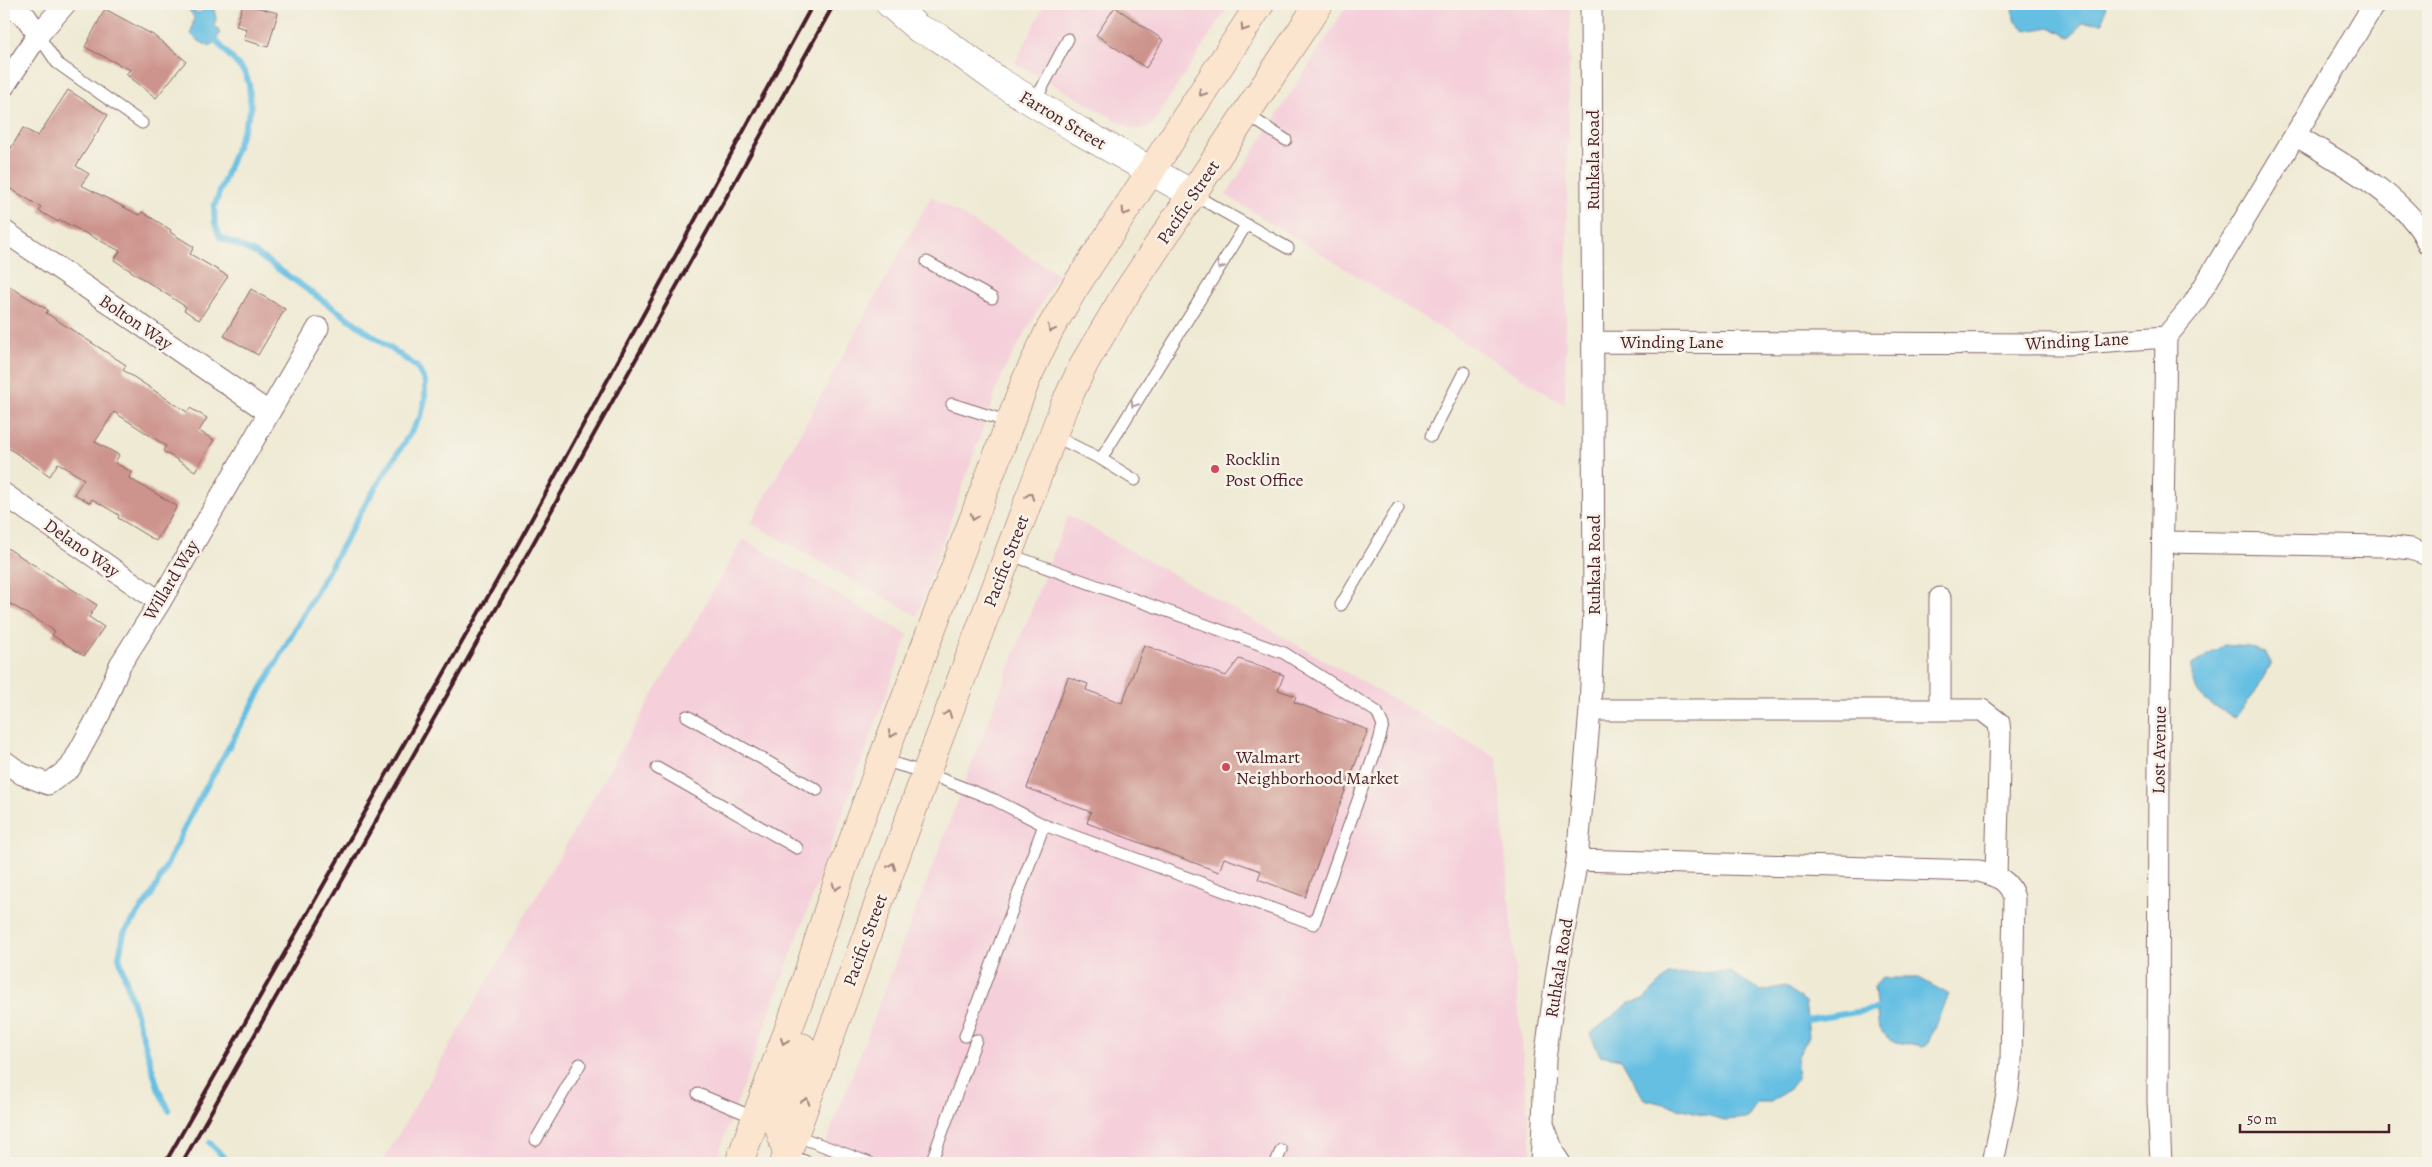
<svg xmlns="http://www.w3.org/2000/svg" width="2432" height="1167" font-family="Alegreya,serif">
<rect width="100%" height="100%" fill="#f7f3e8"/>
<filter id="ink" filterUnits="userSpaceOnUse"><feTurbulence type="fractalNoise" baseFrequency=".02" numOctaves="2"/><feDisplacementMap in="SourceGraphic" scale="10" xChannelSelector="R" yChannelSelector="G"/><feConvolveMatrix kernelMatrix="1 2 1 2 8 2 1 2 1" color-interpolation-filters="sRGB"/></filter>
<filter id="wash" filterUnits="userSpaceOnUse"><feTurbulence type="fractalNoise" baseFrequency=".0096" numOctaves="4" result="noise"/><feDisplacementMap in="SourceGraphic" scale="20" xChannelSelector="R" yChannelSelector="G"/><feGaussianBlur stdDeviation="1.12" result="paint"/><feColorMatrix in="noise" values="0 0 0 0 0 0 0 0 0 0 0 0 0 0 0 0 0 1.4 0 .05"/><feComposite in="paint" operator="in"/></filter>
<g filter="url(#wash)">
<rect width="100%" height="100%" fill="#efead4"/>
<!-- built -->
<path fill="#f5cfda" d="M1045,4h185l-80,124 -18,1 -117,-66z
M1348,4h222l-5,401 -339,-210z
M931,196l127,78 -56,100 -85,242 -166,-93z
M1068,515l429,243 35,405h-714z
M743,539l165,96 -193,528h-333z"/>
<!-- water -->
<path fill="#65bfe3" stroke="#586f87" d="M185,4h6l3,7 5,2 9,-5 6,1 2,10 -2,8 4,1 2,6 -10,13 -13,-7 -6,-6 3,-17z
M2013,4h93l-3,19 -20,-1 -12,16 -21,-11 -23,4 -13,-11z
M2224,645l25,2 17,6 5,10 -16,30 -20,24c-25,-12 -45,-20 -43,-52z
M1728,971l33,20 24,-5 20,16 4,34 -12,22 1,19 -9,12 -18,13h-14l-9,16 -23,2 -81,-21 -23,-40 -21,-4 -10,-21 39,-31 14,-3 25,-25z
M1882,978h37l29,16 -20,49 -6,4 -31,-6 -12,-12 -5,-42z"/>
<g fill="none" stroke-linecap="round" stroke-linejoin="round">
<!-- stream -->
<path stroke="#65bfe3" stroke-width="6" d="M1807,1020l69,-11
M169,1110l-10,-19 -40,-134 5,-24 29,-40 42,-86 174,-309 52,-82 4,-17v-17l-8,-15 -160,-113 -37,-17 -5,-14 -1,-16 37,-98 -2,-25 -4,-11 -34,-38
M210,1143l19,20"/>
</g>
<g id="blocks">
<!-- building -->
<path fill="#cd948d" d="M243,4l35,9 -10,34 -24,-7 3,-11 -11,-3z
M1115,7l48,33 -17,28 -50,-33z
M105,9l48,26 33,26 -30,37 -30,-24 4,-4 -45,-23z
M68,90l40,25 -32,51 13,8 -8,11 58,30 3,-3 29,18 -1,2 24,15 -4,7 38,22 -29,44 -15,-10 2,-3 -72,-47 6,-9 -60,-31 -2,2 -19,-11 2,-4 -37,-22v-5l6,-10 -6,-4v-6l19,-32 15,8z
M4,283l44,27 -2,3 80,52 -3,5 64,42 3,-4 17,10 -8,13 15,9 -19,31 -32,-20 3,-5 -52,-34 -19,30 24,13 -4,8 17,9 -3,6 48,28 -21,35 -38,-23 1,-3 -27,-16 -2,4 -16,-9 10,-15 -26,-16 -8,13 -46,-31z
M251,289l34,20 -27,46 -34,-19z
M4,546l93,59 -8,12 15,10 -20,29 -32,-21 3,-4 -51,-31z
M1144,645l82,31 13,-17 45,16 -6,15 18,6 -2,6 74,28 -63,167 -47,-18 3,-8 -37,-13 -5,14 -132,-49 4,-11 -64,-24 41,-111 20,7 -2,6 36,13z"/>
</g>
</g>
<g filter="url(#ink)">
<use href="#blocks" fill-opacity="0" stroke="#846666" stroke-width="1"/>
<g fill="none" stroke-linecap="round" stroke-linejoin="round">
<!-- service casing -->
<g stroke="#846666" stroke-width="13">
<path id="service" d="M38,35l19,28 85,60
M1034,103l34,-64
M1246,114l40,26
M1194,195l94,53
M927,262l65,36
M952,404l57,18
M1054,436l47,23 34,21
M1431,436l33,-64
M1101,459l145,-234
M1341,605l57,-97
M687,716l130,74
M882,760l44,13 69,27 49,25 270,99 65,-183 4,-16 -6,-13 -93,-59 -276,-99
M657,768l140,80
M965,1036l79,-211
M698,1094l58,24
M794,1135l76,28
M536,1140l44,-76
M787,1155l23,8
M931,1163l45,-123
M1276,1163l5,-13"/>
</g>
<!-- minor casing -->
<g stroke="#846666" stroke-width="23">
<path id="minor" d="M7,4l19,13 12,18
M4,86l34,-51 27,-31
M2295,135c40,24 116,65 133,109
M4,231l264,181
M1594,342l473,2 99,-7 28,-34 180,-299
M4,494l156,108
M2163,542l221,4 27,3 17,6
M1940,598v112
M1590,710h392l17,13 1,11 -4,141
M4,761l18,13 26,10 22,-16 30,-55 20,-48 40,-63 158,-274
M1577,860l402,11c16,4 31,9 35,27l-3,164 -3,28 -15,73
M1543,1124l2,-65 13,-94 19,-105 13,-150 4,-101 -3,-605
M1541,1163l2,-39 11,30 6,9
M2161,1163l-3,-61 1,-350 7,-415"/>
</g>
<!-- tertiary casing -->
<g stroke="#846666" stroke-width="29">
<path id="tertiary" d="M890,4l29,25 19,8 59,43 81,50 116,65"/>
</g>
<!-- secondary casing -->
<g stroke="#846666" stroke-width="29">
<path id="secondary" d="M787,1155l-10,-35 25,-73
M739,1163l61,-165 30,-94 52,-144 144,-380 24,-51 25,-42 185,-283
M784,1163l142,-390 138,-367 21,-44 40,-67 194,-291"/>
</g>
<!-- service -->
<use href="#service" stroke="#fff" stroke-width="11"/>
<!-- minor -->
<use href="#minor" stroke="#fff" stroke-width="21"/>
<!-- tertiary -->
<use href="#tertiary" stroke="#fff" stroke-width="28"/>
<!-- secondary -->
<use href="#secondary" stroke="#fce5cf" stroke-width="28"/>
<!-- rail -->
<path stroke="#4a1f2b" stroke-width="4" d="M165,1163l354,-621 294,-538
M182,1163l348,-614 304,-545"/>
</g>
<!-- one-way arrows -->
<defs><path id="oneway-chevron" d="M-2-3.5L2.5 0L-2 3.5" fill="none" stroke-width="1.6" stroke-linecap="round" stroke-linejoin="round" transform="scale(1.25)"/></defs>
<g stroke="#a3827d">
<use href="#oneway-chevron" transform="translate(1244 28) rotate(123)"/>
<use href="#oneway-chevron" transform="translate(1202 93) rotate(123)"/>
<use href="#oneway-chevron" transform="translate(1125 212) rotate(123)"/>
<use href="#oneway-chevron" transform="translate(1051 329) rotate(118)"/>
<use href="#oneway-chevron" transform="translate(1030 496) rotate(-69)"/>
<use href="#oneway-chevron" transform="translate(974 517) rotate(111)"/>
<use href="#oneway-chevron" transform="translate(948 714) rotate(-69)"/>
<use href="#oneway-chevron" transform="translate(892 734) rotate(111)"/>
<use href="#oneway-chevron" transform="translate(892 866) rotate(-70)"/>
<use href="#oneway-chevron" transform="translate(836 887) rotate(110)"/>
<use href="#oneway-chevron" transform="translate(784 1041) rotate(110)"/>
<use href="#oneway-chevron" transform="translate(806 1101) rotate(-70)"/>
</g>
<g stroke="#ae9aa0">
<use href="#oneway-chevron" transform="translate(1220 266) rotate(122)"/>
<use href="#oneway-chevron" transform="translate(1134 404) rotate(122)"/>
</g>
</g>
<!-- markers -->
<g fill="#d1495b" stroke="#f7f3e8" stroke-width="2">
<circle cx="1215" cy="469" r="5"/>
<circle cx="1226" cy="767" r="5"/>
</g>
<g text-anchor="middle" stroke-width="5" stroke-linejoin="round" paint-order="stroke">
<!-- street labels -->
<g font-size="18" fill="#4a1f2b" stroke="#f7f3e8">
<text transform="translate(1063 120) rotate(31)" y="6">Farron Street</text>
<text transform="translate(1593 160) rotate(-90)" y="6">Ruhkala Road</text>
<text transform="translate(1188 202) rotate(-56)" y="6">Pacific Street</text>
<text transform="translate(136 322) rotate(34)" y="6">Bolton Way</text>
<text transform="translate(2077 341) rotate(-3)" y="6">Winding Lane</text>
<text x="1672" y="348">Winding Lane</text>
<text transform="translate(82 548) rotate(35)" y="6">Delano Way</text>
<text transform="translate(1006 561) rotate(-69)" y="6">Pacific Street</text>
<text transform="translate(1594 565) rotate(-90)" y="6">Ruhkala Road</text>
<text transform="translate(171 580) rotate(-59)" y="6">Willard Way</text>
<text transform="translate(2159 750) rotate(-89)" y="6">Lost Avenue</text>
<text transform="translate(865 940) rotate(-70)" y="6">Pacific Street</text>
<text transform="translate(1559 968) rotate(-81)" y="6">Ruhkala Road</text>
</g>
<!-- poi labels -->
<g font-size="18" fill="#4a1f2b" stroke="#f7f3e8" text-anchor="start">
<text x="1225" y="465">Rocklin<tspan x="1225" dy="21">Post Office</tspan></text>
<text x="1236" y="763">Walmart<tspan x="1236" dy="21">Neighborhood Market</tspan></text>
</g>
</g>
<!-- margin -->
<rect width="2432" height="1167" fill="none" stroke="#f7f3e8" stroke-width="20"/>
<!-- scale -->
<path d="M2240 1124v8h149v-8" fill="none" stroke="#4a1f2b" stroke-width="2.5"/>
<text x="2247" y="1124" font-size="15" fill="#4a1f2b" stroke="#f7f3e8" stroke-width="4" paint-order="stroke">50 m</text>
</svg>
